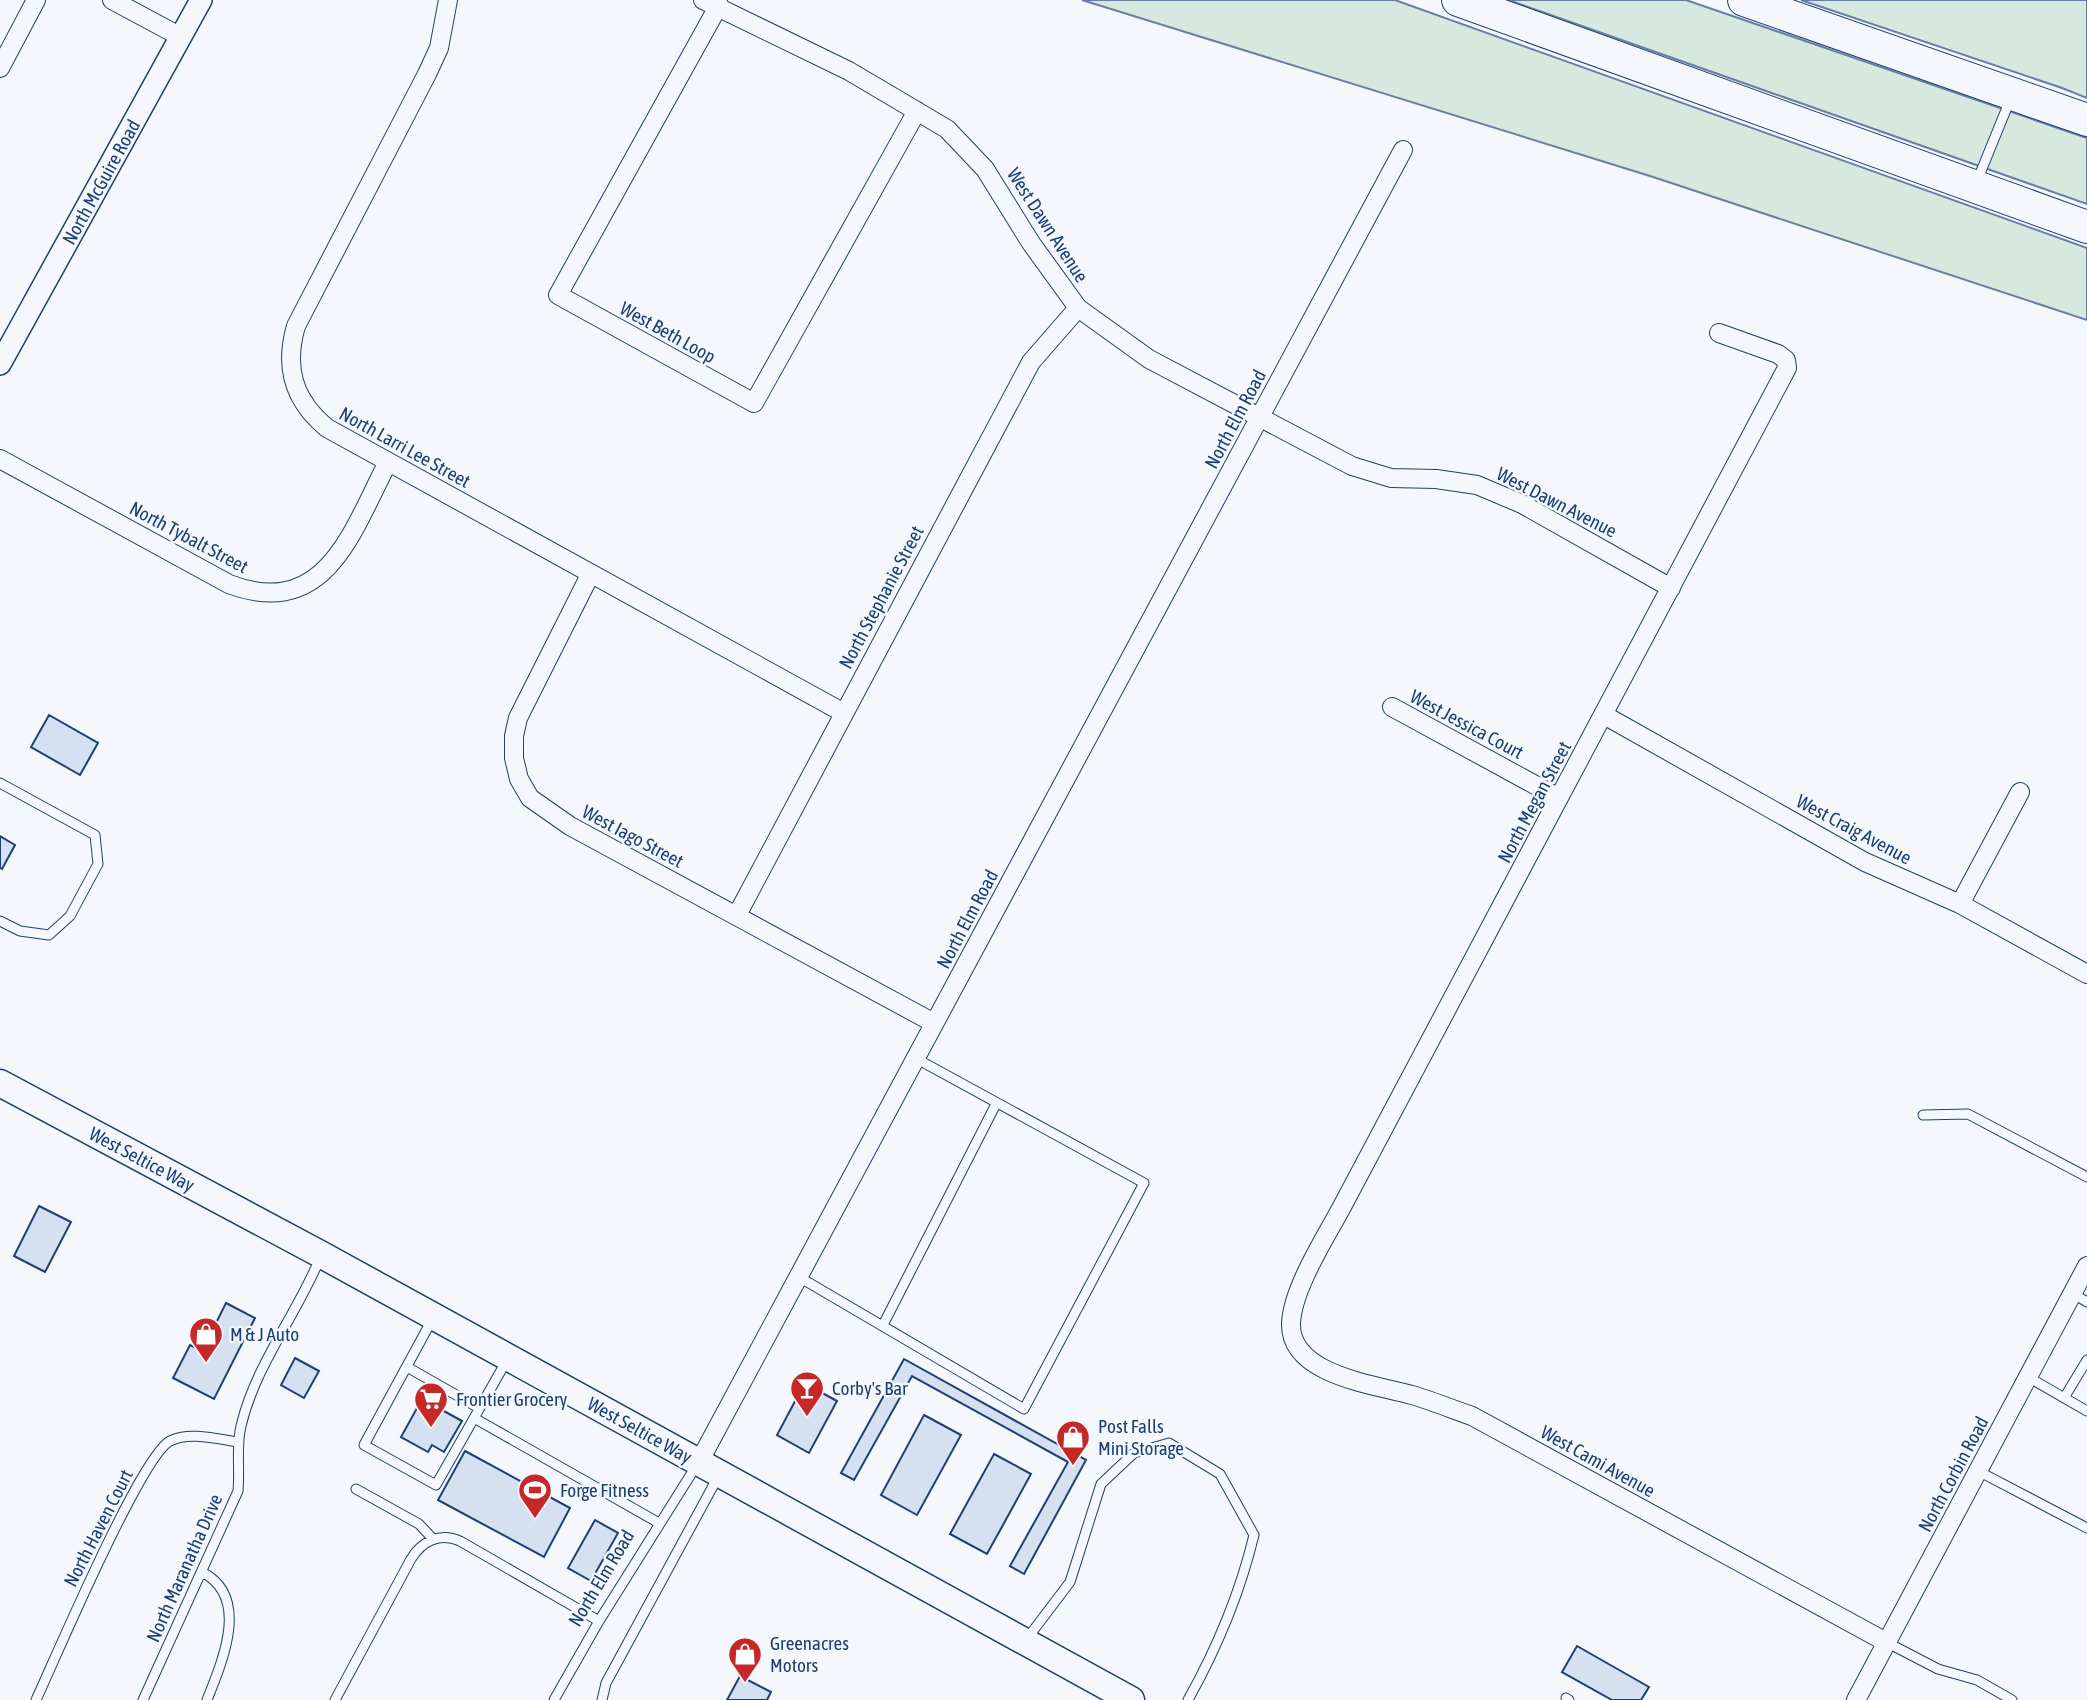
<svg xmlns="http://www.w3.org/2000/svg" width="2087" height="1700" font-family="'Asap Condensed',sans-serif">
<rect width="100%" height="100%" fill="#f4f7fb"/>
<!-- green -->
<path fill="#d7e8df" stroke="#687fa3" stroke-width="2" d="M1082,0h313l692,248v72l-437,-144z
M1508,0h178l401,138v66z
M1801,0h286v98l-25,-10z"/>
<!-- building -->
<path fill="#d5e0f0" stroke="#1d3f73" stroke-width="2" d="M49,715l49,28 -18,32 -49,-28z
M0,836l15,9 -13,24 -2,-1z
M39,1206l32,16 -26,50 -31,-16z
M226,1303l29,15 -41,81 -41,-21 17,-33 12,6z
M295,1358l24,13 -15,27 -23,-13z
M904,1359l182,101 -62,114 -14,-8 58,-104 -156,-86 -58,104 -13,-7z
M809,1375l10,6 -4,8 22,12 -28,52 -32,-18z
M422,1399l40,22 -18,31 -12,-7 -4,7 -27,-15z
M924,1415l37,20 -44,80 -36,-20z
M465,1451l105,57 -26,49 -106,-57z
M994,1454l37,20 -44,80 -37,-20z
M595,1520l23,13 -27,48 -23,-13z
M1577,1646l72,41 -8,13h-29l-50,-28z
M740,1676l31,16 -4,8h-40z"/>
<g fill="none" stroke-linecap="round" stroke-linejoin="round">
<!-- service casing -->
<g stroke="#1d3f73" stroke-width="11">
<path id="service" d="M1977,181l33,-81
M0,783l95,52 3,29 -28,52 -21,19 -29,-4 -20,-10
M1923,1115l45,-1 119,63
M799,1277l225,132 120,-226 -227,-124
M2072,1293l15,9
M433,1318l-69,127 72,40 71,-125
M883,1325l113,-221
M407,1367l72,41
M2028,1377l59,34
M2064,1398l23,-38
M474,1418l185,105
M1978,1471l109,57
M356,1489l63,35 14,15
M202,1572c49,25 20,90 5,128
M1026,1640l44,-58 31,-98 33,-31 35,-10 51,31 34,61c-14,58 -37,113 -66,165
M1886,1642l52,27 39,11 35,20
M1566,1698l3,2
M36,1700c19,-41 105,-244 134,-259 19,-10 48,-2 68,1
M143,1700l95,-209c2,-22 -2,-46 3,-65 14,-60 56,-112 79,-168
M335,1700l76,-141c11,-18 29,-27 49,-18l139,80
M554,1700l45,-79 99,-158
M602,1700l4,-17 113,-208"/>
</g>
<!-- minor casing -->
<g stroke="#1d3f73" stroke-width="20">
<path id="minor" d="M112,0l69,37
M448,0l-9,48 -12,26 -131,252c-12,41 -3,74 31,102l517,285
M703,0l146,71 98,58 38,40 46,74 47,65 71,51 203,107 39,12 45,1 41,6 45,19 149,84
M719,5l-161,290 196,108 163,-292
M0,68l36,-68
M1719,333l59,21 8,6 1,8 -442,833c-17,33 -52,85 -54,122 -2,53 87,62 121,72 20,6 40,14 60,21l414,226
M0,459l229,125c97,37 123,-53 159,-122
M590,575l-72,143 -4,18v22l5,21 11,19 40,28 364,197
M1392,707l167,91
M1604,715l261,147 95,42 127,70
M1960,904l60,-112
M737,915l294,-553 47,-54
M699,1462l704,-1312
M1856,1700l231,-434"/>
</g>
<!-- tertiary casing -->
<g stroke="#1d3f73" stroke-width="24">
<path id="tertiary" d="M0,364l201,-364"/>
</g>
<!-- primary casing -->
<g stroke="#1d3f73" stroke-width="29">
<path id="primary" d="M0,1083l322,172 809,445"/>
</g>
<!-- motorway casing -->
<g stroke="#1d3f73" stroke-width="34">
<path id="motorway" d="M1458,0l629,227
M1744,0l343,120"/>
</g>
<!-- service -->
<use href="#service" stroke="#f4f7fb" stroke-width="9"/>
<!-- minor -->
<use href="#minor" stroke="#f4f7fb" stroke-width="18"/>
<!-- tertiary -->
<use href="#tertiary" stroke="#f4f7fb" stroke-width="21"/>
<!-- primary -->
<use href="#primary" stroke="#f4f7fb" stroke-width="26"/>
<!-- motorway -->
<use href="#motorway" stroke="#f4f7fb" stroke-width="32"/>
</g>
<!-- icons -->
<defs>
<g id="shop-pin" transform="scale(1.75)"><path d="M0 17L-7.5 6A9.5 9.5 0 1 1 7.5 6Z" fill="#c62828" stroke="#f4f7fb"/><path d="M-5-2.5h2.3a2.7 3.5 0 0 1 5.4 0H5L5.5 6h-11ZM-1.5-2.5h3a1.5 2.3 0 0 0-3 0Z" fill="#fff"/></g>
<g id="bar-pin" transform="scale(1.75)"><path d="M0 17L-7.5 6A9.5 9.5 0 1 1 7.5 6Z" fill="#c62828" stroke="#f4f7fb"/><path d="M-6-5H6L.8 .8V4.5H3.5V6h-7V4.5H-.8V.8Z" fill="#fff"/></g>
<g id="supermarket-pin" transform="scale(1.75)"><path d="M0 17L-7.5 6A9.5 9.5 0 1 1 7.5 6Z" fill="#c62828" stroke="#f4f7fb"/><path d="M-6-5.5h2.5l.6 2H6L4.5 2H-2.5L-4.4-4H-6ZM-1.5 3.2a1.3 1.3 0 1 0 .1 0ZM3 3.2a1.3 1.3 0 1 0 .1 0Z" fill="#fff"/></g>
<g id="stadium-pin" transform="scale(1.75)"><path d="M0 17L-7.5 6A9.5 9.5 0 1 1 7.5 6Z" fill="#c62828" stroke="#f4f7fb"/><path d="M0-5a6.5 5 0 1 0 0 10a6.5 5 0 1 0 0-10ZM-3.5-1.8h7v3.6h-7Z" fill="#fff"/></g>
</defs>
<g fill-rule="evenodd">
<use href="#shop-pin" x="206" y="1334"/>
<use href="#bar-pin" x="807" y="1388"/>
<use href="#supermarket-pin" x="431" y="1399"/>
<use href="#shop-pin" x="1073" y="1437"/>
<use href="#stadium-pin" x="535" y="1490"/>
<use href="#shop-pin" x="745" y="1654"/>
</g>
<g text-anchor="middle" stroke-width="5" stroke-linejoin="round" paint-order="stroke">
<!-- street labels -->
<g font-size="19" fill="#1d3f73" stroke="#f4f7fb">
<text transform="translate(101 182) rotate(-61)" y="7">North McGuire Road</text>
<text transform="translate(1048 225) rotate(57)" y="7">West Dawn Avenue</text>
<text transform="translate(668 332) rotate(29)" y="7">West Beth Loop</text>
<text transform="translate(1235 419) rotate(-62)" y="7">North Elm Road</text>
<text transform="translate(405 447) rotate(29)" y="7">North Larri Lee Street</text>
<text transform="translate(1557 502) rotate(27)" y="7">West Dawn Avenue</text>
<text transform="translate(189 537) rotate(28)" y="7">North Tybalt Street</text>
<text transform="translate(881 597) rotate(-62)" y="7">North Stephanie Street</text>
<text transform="translate(1467 724) rotate(28)" y="7">West Jessica Court</text>
<text transform="translate(1534 802) rotate(-62)" y="7">North Megan Street</text>
<text transform="translate(1854 829) rotate(28)" y="7">West Craig Avenue</text>
<text transform="translate(633 836) rotate(28)" y="7">West Iago Street</text>
<text transform="translate(967 919) rotate(-62)" y="7">North Elm Road</text>
<text transform="translate(142 1159) rotate(28)" y="7">West Seltice Way</text>
<text transform="translate(640 1430) rotate(29)" y="7">West Seltice Way</text>
<text transform="translate(1598 1461) rotate(29)" y="7">West Cami Avenue</text>
<text transform="translate(1953 1474) rotate(-62)" y="7">North Corbin Road</text>
<text transform="translate(98 1528) rotate(-63)" y="7">North Haven Court</text>
<text transform="translate(184 1568) rotate(-66)" y="7">North Maranatha Drive</text>
<text transform="translate(601 1578) rotate(-59)" y="7">North Elm Road</text>
</g>
<!-- poi labels -->
<g font-size="19" fill="#1d3f73" stroke="#f4f7fb" text-anchor="start">
<text x="230" y="1341">M &amp; J Auto</text>
<text x="832" y="1395">Corby's Bar</text>
<text x="456" y="1406">Frontier Grocery</text>
<text x="1098" y="1433">Post Falls<tspan x="1098" dy="22">Mini Storage</tspan></text>
<text x="560" y="1497">Forge Fitness</text>
<text x="770" y="1650">Greenacres<tspan x="770" dy="22">Motors</tspan></text>
</g>
</g>
</svg>
